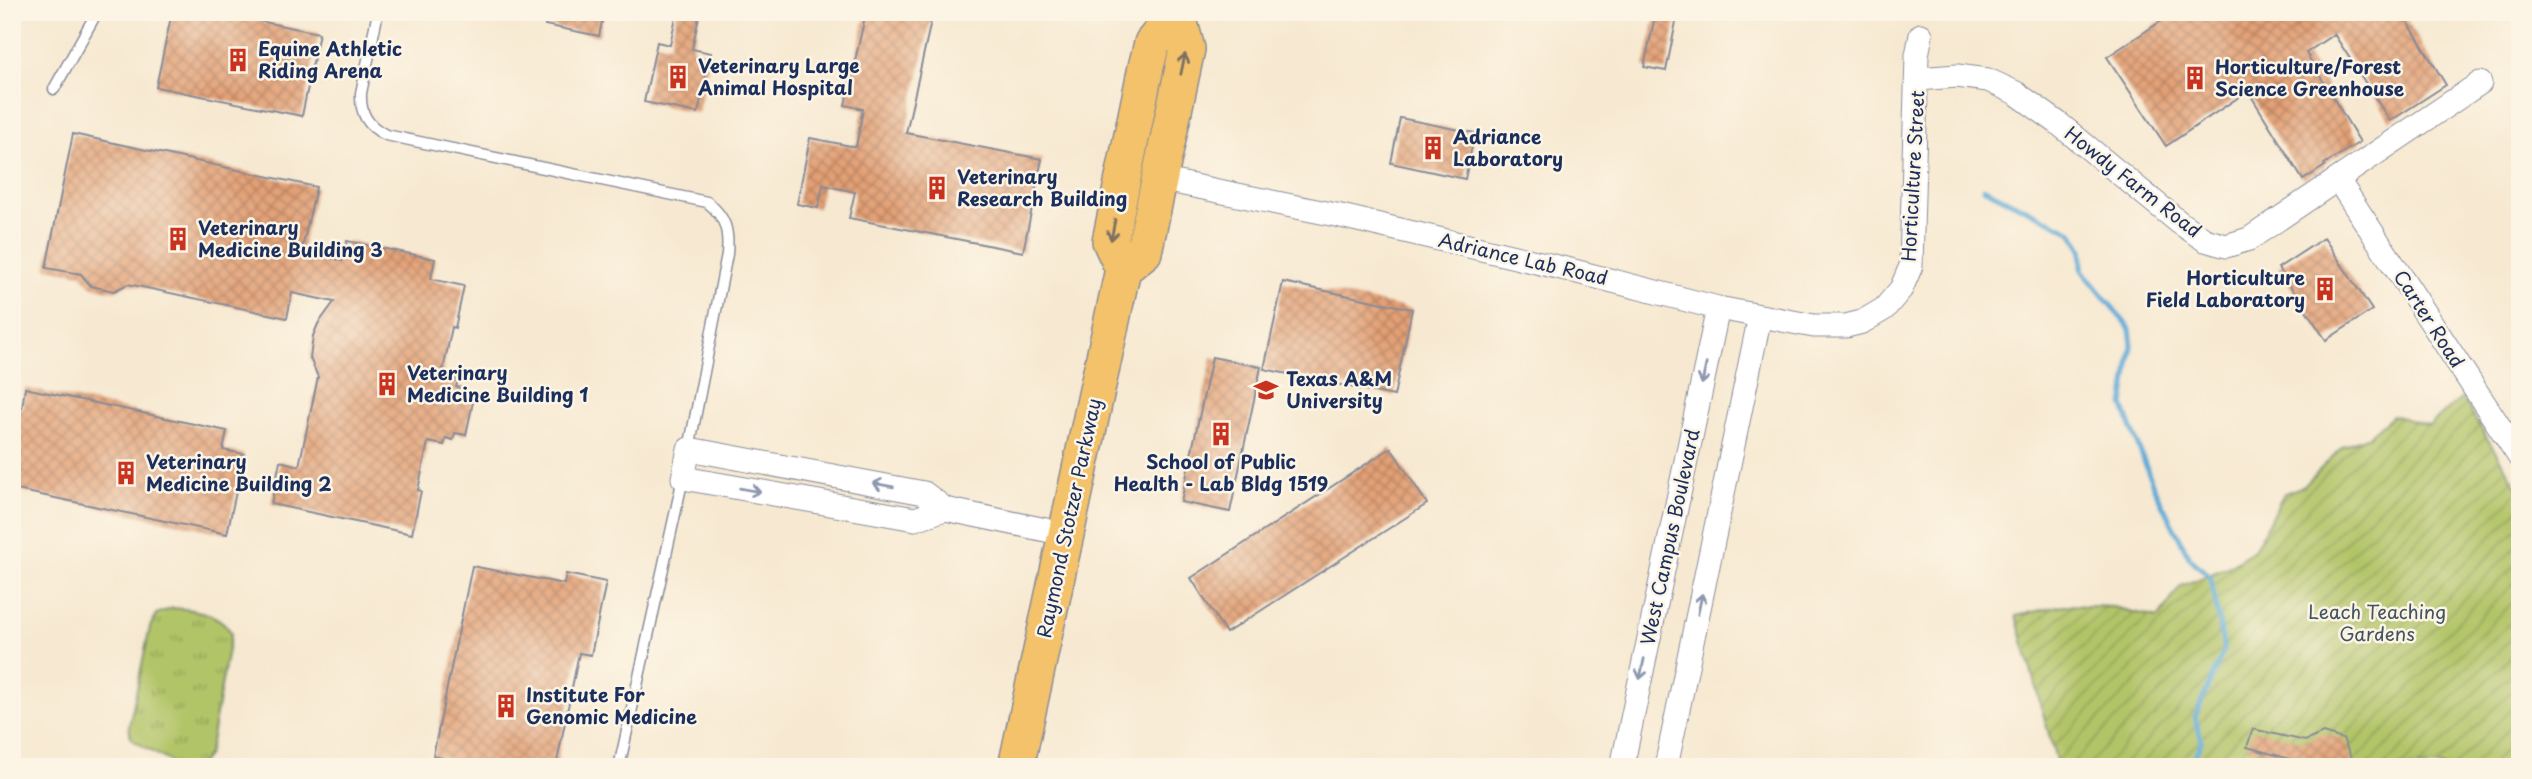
<svg xmlns="http://www.w3.org/2000/svg" width="2532" height="779" font-family="'Playpen Sans',sans-serif">
<defs>
<pattern id="grass-tufts" width="24" height="20" patternUnits="userSpaceOnUse" patternTransform="scale(1.75)"><rect width="24" height="20" fill="#b2c468"/><path d="M3 7l-1-3M5 7V3M7 7l1-3M15 17l-1-3M17 17v-4M19 17l1-3" fill="none" stroke="#90a059"/></pattern>
<pattern id="garden-furrows" width="10" height="10" patternUnits="userSpaceOnUse" patternTransform="scale(1.75)"><rect width="10" height="10" fill="#b2c468"/><path d="M-1 1l2-2M0 10L10 0M9 11l2-2" fill="none" stroke="#90a059"/></pattern>
<pattern id="building-cross-hatch" width="8" height="8" patternUnits="userSpaceOnUse" patternTransform="scale(1.75)"><rect width="8" height="8" fill="#e3a075"/><path d="M0 0l8 8M0 8l8-8" fill="none" stroke="#b78363"/></pattern>
</defs>
<rect width="100%" height="100%" fill="#fcf5e5"/>
<filter id="ink" filterUnits="userSpaceOnUse"><feTurbulence type="fractalNoise" baseFrequency=".0143" numOctaves="2"/><feDisplacementMap in="SourceGraphic" scale="14" xChannelSelector="R" yChannelSelector="G"/><feConvolveMatrix kernelMatrix="1 2 1 2 8 2 1 2 1" color-interpolation-filters="sRGB"/></filter>
<filter id="wash" filterUnits="userSpaceOnUse"><feTurbulence type="fractalNoise" baseFrequency=".00686" numOctaves="4" result="noise"/><feDisplacementMap in="SourceGraphic" scale="28" xChannelSelector="R" yChannelSelector="G"/><feGaussianBlur stdDeviation="1.57" result="paint"/><feColorMatrix in="noise" values="0 0 0 0 0 0 0 0 0 0 0 0 0 0 0 0 0 1.4 0 .05"/><feComposite in="paint" operator="in"/></filter>
<g filter="url(#wash)">
<rect width="100%" height="100%" fill="#f7e9d1"/>
<!-- grass -->
<path fill="url(#grass-tufts)" stroke="#667a63" stroke-width="2" d="M173,608c20,1 49,5 58,25l-20,109 -3,12 -10,13h-19l-43,-25 -5,-4 -2,-12 21,-99 6,-13z"/>
<!-- garden -->
<path fill="url(#garden-furrows)" stroke="#667a63" stroke-width="2" d="M2462,398l58,93v276h-462l-42,-151 47,-11 50,2 45,11 23,-32 45,-18 28,-18 30,-57 20,-7 39,-40 26,-10 24,-21 36,11z"/>
<g fill="none" stroke-linecap="round" stroke-linejoin="round">
<!-- stream -->
<path stroke="#5faad7" stroke-width="5" d="M1983,188l89,44 10,17v21l48,59 2,16 -9,60 31,83 35,69 22,21 13,72 -29,67 7,24 -13,26"/>
</g>
<g id="blocks">
<!-- building -->
<path fill="url(#building-cross-hatch)" d="M172,12h42l105,21 -17,83 -146,-29z
M548,12h56l-5,24 -54,-11z
M677,12h23l-8,37 19,4 -13,60 -54,-11 13,-60 13,3z
M866,12h67l-27,121 136,26 -19,93 -174,-34 6,-26 -32,-7 -5,23 -21,-4 13,-66 46,9 7,-38 -18,-4z
M1656,12h22l-12,59 -22,-4z
M2175,12h227l44,73 -56,36 -56,-87 -28,19 54,89 -36,22 1,2 -22,14 -55,-89 -82,55 -59,-89z
M1400,118l75,15 -10,46 -74,-16z
M73,134l243,53 -14,62 40,12 5,-20 88,18 -4,20 33,7 -9,42 -3,-1 -10,48 16,5 -2,7 8,1 -2,7 12,2 -8,38 -11,-2 -2,7 -7,-2 -2,7 -16,-3 -10,48 3,1 -9,43 -141,-30 9,-43 19,5 19,-89 -8,-19 3,-22 5,-12 16,-22 -42,-9 -5,25 -159,-34 -14,7 -23,-5 -10,-12 -35,-6z
M2324,238l48,72 -46,30 -48,-72z
M1283,282l129,27 -18,87 -130,-27z
M1212,357l49,10 -31,145 -49,-10z
M25,388l202,43 -4,19 21,4 -17,80 -215,-45v-83l10,2z
M1391,448l36,56 -201,129 -35,-55z
M472,566l92,18 2,-10 40,8 -15,73 -12,-2 -23,114h-72l-51,-11z
M2253,729l52,12 18,-8 20,6 9,20 -3,8h-49l-3,-6 -50,-14z"/>
</g>
</g>
<g filter="url(#ink)">
<use href="#blocks" fill-opacity="0" stroke="#898c98" stroke-width="2"/>
<g fill="none" stroke-linecap="round" stroke-linejoin="round">
<!-- service casing -->
<g stroke="#898c98" stroke-width="13">
<path id="service" d="M378,12l-17,81c-1,20 6,33 25,42l321,67c19,15 22,29 20,52l-38,195
M54,89l43,-77
M619,767l64,-289"/>
</g>
<!-- minor casing -->
<g stroke="#898c98" stroke-width="25">
<path id="minor" d="M1918,79l39,-3 31,4 28,13 42,30 122,100 25,17 21,6 23,-7 231,-156
M1159,179l182,37 229,54 148,38 96,18h32l16,-4 22,-13 17,-20 10,-23 6,-211 4,-20
M2338,180l182,278
M945,509l-30,10 -232,-41 6,-29 235,44 21,16 120,25
M1622,767l96,-459
M1666,767l94,-451"/>
</g>
<!-- primary casing -->
<g stroke="#898c98" stroke-width="38">
<path id="primary" d="M1123,269l21,-17 43,-203 -10,-37
M1016,767l107,-498 -13,-28 36,-174 6,-24 25,-30"/>
</g>
<!-- service -->
<use href="#service" stroke="#fff" stroke-width="10"/>
<!-- minor -->
<use href="#minor" stroke="#fff" stroke-width="23"/>
<!-- primary -->
<use href="#primary" stroke="#f3c26a" stroke-width="35"/>
</g>
<!-- one-way arrows -->
<defs><path id="oneway-shaft" d="M-6 0H5M1.5-3L5.5 0L1.5 3" fill="none" stroke-width="1.6" stroke-linecap="round" stroke-linejoin="round" transform="scale(1.75)"/></defs>
<g stroke="#7c7163">
<use href="#oneway-shaft" transform="translate(1183 64) rotate(-78)"/>
<use href="#oneway-shaft" transform="translate(1113 230) rotate(101)"/>
</g>
<g stroke="#8d97ae">
<use href="#oneway-shaft" transform="translate(1704 374) rotate(102)"/>
<use href="#oneway-shaft" transform="translate(883 485) rotate(-170)"/>
<use href="#oneway-shaft" transform="translate(750 490) rotate(10)"/>
<use href="#oneway-shaft" transform="translate(1700 604) rotate(-78)"/>
<use href="#oneway-shaft" transform="translate(1642 669) rotate(102)"/>
</g>
</g>
<!-- icons -->
<defs>
<g id="building-bare" transform="scale(1.89)"><path d="M-4-6H4V6H1V3H-1V6H-4ZM-2.5-4.3h1.7v1.8h-1.7ZM.8-4.3h1.7v1.8H.8ZM-2.5-1h1.7V.8h-1.7ZM.8-1h1.7V.8H.8Z" fill="#c8321e" stroke="#fcf5e5" stroke-width="2.5" paint-order="stroke"/></g>
<g id="university-bare" transform="scale(1.89)"><path d="M0-5L7-2L0 1L-7-2ZM-4 1L0 2.5L4 1V4Q0 6-4 4Z" fill="#c8321e" stroke="#fcf5e5" stroke-width="2.5" paint-order="stroke"/></g>
</defs>
<g fill-rule="evenodd">
<use href="#building-bare" x="238" y="60"/>
<use href="#building-bare" x="678" y="77"/>
<use href="#building-bare" x="2195" y="78"/>
<use href="#building-bare" x="1433" y="148"/>
<use href="#building-bare" x="937" y="188"/>
<use href="#building-bare" x="178" y="239"/>
<use href="#building-bare" x="2325" y="289"/>
<use href="#building-bare" x="387" y="384"/>
<use href="#university-bare" x="1266" y="390"/>
<use href="#building-bare" x="1221" y="434"/>
<use href="#building-bare" x="126" y="473"/>
<use href="#building-bare" x="506" y="706"/>
</g>
<g text-anchor="middle" stroke-width="5" stroke-linejoin="round" paint-order="stroke">
<!-- poi labels -->
<g font-size="19" font-weight="bold" fill="#1b2f5e" stroke="#fcf5e5" text-anchor="start">
<text x="258" y="56">Equine Athletic<tspan x="258" dy="22">Riding Arena</tspan></text>
<text x="698" y="73">Veterinary Large<tspan x="698" dy="22">Animal Hospital</tspan></text>
<text x="2215" y="74">Horticulture/Forest<tspan x="2215" dy="22">Science Greenhouse</tspan></text>
<text x="1453" y="144">Adriance<tspan x="1453" dy="22">Laboratory</tspan></text>
<text x="957" y="184">Veterinary<tspan x="957" dy="22">Research Building</tspan></text>
<text x="198" y="235">Veterinary<tspan x="198" dy="22">Medicine Building 3</tspan></text>
<text x="2305" y="285" text-anchor="end">Horticulture<tspan x="2305" dy="22">Field Laboratory</tspan></text>
<text x="407" y="380">Veterinary<tspan x="407" dy="22">Medicine Building 1</tspan></text>
<text x="1286" y="386">Texas A&amp;M<tspan x="1286" dy="22">University</tspan></text>
<text x="146" y="469">Veterinary<tspan x="146" dy="22">Medicine Building 2</tspan></text>
<text x="1221" y="469" text-anchor="middle">School of Public<tspan x="1221" dy="22">Health - Lab Bldg 1519</tspan></text>
<text x="526" y="702">Institute For<tspan x="526" dy="22">Genomic Medicine</tspan></text>
</g>
<!-- street labels -->
<g font-size="19" fill="#1b2f5e" stroke="#fcf5e5">
<text transform="translate(1913 176) rotate(-87)" y="7">Horticulture Street</text>
<text transform="translate(2133 182) rotate(38)" y="7">Howdy Farm Road</text>
<text transform="translate(1523 259) rotate(13)" y="7">Adriance Lab Road</text>
<text transform="translate(2429 319) rotate(57)" y="7">Carter Road</text>
<text transform="translate(1069 518) rotate(-78)" y="7">Raymond Stotzer Parkway</text>
<text transform="translate(1670 537) rotate(-78)" y="7">West Campus Boulevard</text>
</g>
<!-- park labels -->
<g font-size="19" fill="#415460" stroke="#fcf5e5">
<text x="2377" y="619">Leach Teaching<tspan x="2377" dy="22">Gardens</tspan></text>
</g>
</g>
<!-- margin -->
<rect width="2532" height="779" fill="none" stroke="#fcf5e5" stroke-width="42"/>
</svg>
